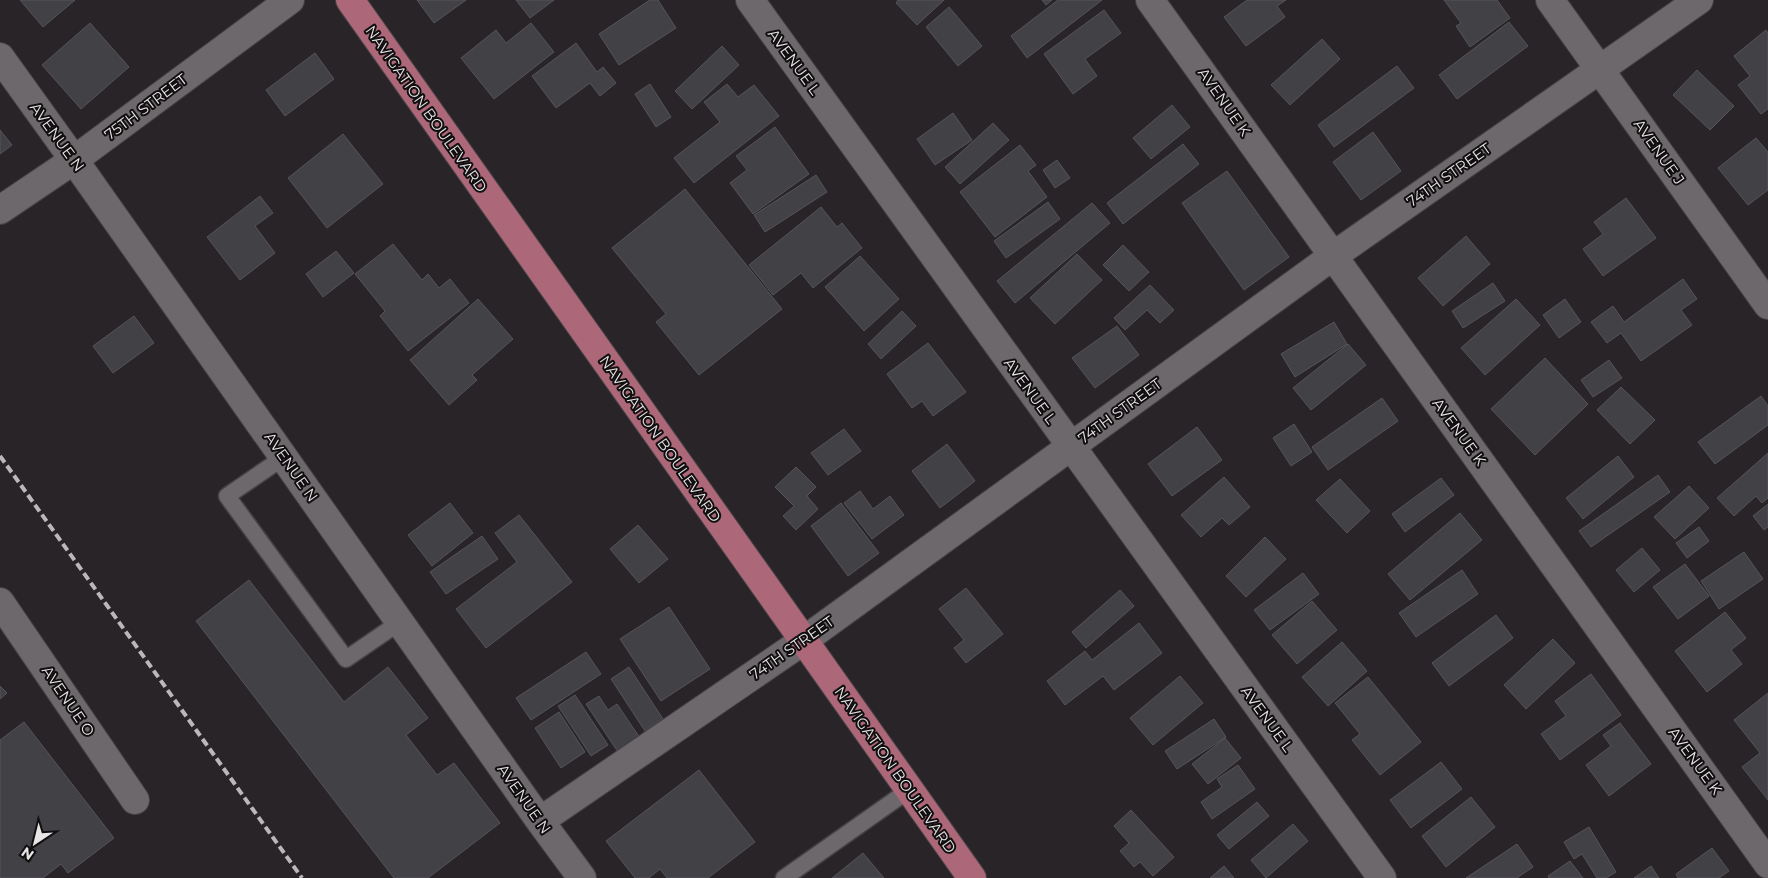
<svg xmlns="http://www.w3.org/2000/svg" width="1768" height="878" font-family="Montserrat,sans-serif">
<rect width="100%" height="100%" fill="#282427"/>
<!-- building -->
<path fill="#424146" stroke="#56545a" d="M20,0h55l-32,27z
M417,0h49l-32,23z
M516,0h38l-24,18z
M650,0h8l18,28 -57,37 -20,-31z
M898,0h46l-27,25 -21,-22z
M1042,0h10l-6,5z
M1058,0h44l-75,58 -16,-22z
M1247,0h39l-9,6 8,11 -39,29 -22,-29z
M1444,0h53l13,18 -40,29 -14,-21 5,-3z
M949,7l33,39 -24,20 -32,-39z
M1104,10l17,23 -36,26 12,17 -24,18 -29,-40z
M1509,22l19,24 -71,53 -18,-24z
M90,23l39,44 -48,42 -39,-44z
M531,23l23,29 -60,47 -33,-41 35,-28 10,13z
M1766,30l2,3v76l-7,5 -23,-29 12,-9 -16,-20z
M1322,39l18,20 -50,46 -19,-20z
M576,43l21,29 6,-5 13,16 -16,13 -10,-13 -34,25 -24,-32z
M722,46l17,19 -47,44 -17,-18z
M315,53l19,26 -49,37 -19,-26z
M1397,66l17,22 -80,59 -16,-22z
M1697,70l37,36 -24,24 -37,-35z
M650,84l21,33 -15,10 -21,-33z
M727,84l11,13 16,-12 25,31 -85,67 -20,-25 46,-36 -16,-20z
M1172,105l18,22 -39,32 -18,-21z
M953,113l19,27 -37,25 -18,-26z
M993,123l16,17 -49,44 -15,-17z
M775,127l34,47 -56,40 -23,-31 17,-13 -11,-14z
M0,130l12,15 -12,9z
M1373,132l28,39 -40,29 -28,-38z
M343,134l40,50 -56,44 -39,-50z
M1756,138l12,14v38l-20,15 -30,-37z
M1183,144l16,20 -76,60 -16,-21z
M1020,145l16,20 -8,6 19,26 -52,40 -35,-45z
M1057,160l13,18 -15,10 -12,-18z
M1227,171l62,86 -45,33 -62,-87z
M816,175l11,17 -62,40 -11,-17z
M685,189l97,120 -83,66 -43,-53 10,-8 -54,-66z
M260,196l13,17 -18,13 20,27 -35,27 -33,-43z
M1626,198l30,40 -53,38 -20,-27 20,-15 -9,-12z
M1048,202l12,17 -54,39 -12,-17z
M1092,203l18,20 -95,80 -18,-22z
M821,207l16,20 5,-4 20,25 -49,40 -12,-15 -28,22 -24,-30z
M1466,236l24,28 -47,42 -25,-28z
M393,244l29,36 6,-6 11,14 11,-9 19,24 -61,48 -28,-35 5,-5 -30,-37z
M1123,245l26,27 -20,19 -26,-26z
M336,251l18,22 -31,24 -17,-23z
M1077,254l25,26 -47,44 -25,-26z
M860,256l39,43 -35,32 -39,-44z
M1683,279l14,20 -16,11 11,15 -51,36 -20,-28 -14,10 -16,-21 22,-16 11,16z
M1493,283l12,18 -42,27 -11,-17z
M1150,285l24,25 -14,13 -13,-13 -22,20 -11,-12z
M478,299l35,40 -41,36 5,5 -28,25 -39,-45z
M1516,299l24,26 -55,50 -24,-27z
M1565,299l16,23 -22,16 -16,-23z
M902,311l14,15 -35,33 -13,-15z
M134,316l20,27 -41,30 -20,-27z
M1334,322l13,22 -52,33 -14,-23z
M1117,326l22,29 -44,33 -23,-30z
M928,343l38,49 -33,24 -11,-15 -10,7 -25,-34z
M1348,344l18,21 -55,45 -18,-22z
M1545,358l43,46 -53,51 -44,-46z
M1609,360l13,18 -29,19 -12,-17z
M1621,387l34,33 -25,24 -33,-34z
M1761,396l7,10v19l-53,39 -17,-22z
M1382,398l16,23 -70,49 -16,-23z
M1294,424l18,28 -21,14 -18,-28z
M1197,427l25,33 -50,36 -24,-32z
M844,429l17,22 -33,24 -17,-22z
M947,444l28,37 -35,27 -28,-37z
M1768,453v45l-6,5 -6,-7 -22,20 -17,-18z
M1618,456l16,21 -51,42 -17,-21z
M796,467l20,20 -9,9 11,13 -22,21 -13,-14 11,-10 -19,-19z
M1658,475l12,17 -79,55 -12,-16z
M1224,477l26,30 -21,18 -7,-7 -21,19 -20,-22z
M1441,478l13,17 -49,37 -13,-18z
M1340,479l30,32 -23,22 -31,-33z
M1689,486l20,22 -34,31 -21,-22z
M860,491l13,18 17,-13 14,19 -32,24 -28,-36z
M450,503l23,30 -41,33 -24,-31z
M841,503l38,50 -31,23 -37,-50z
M1768,504v23l-4,3 -11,-14z
M1460,513l22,27 -72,60 -22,-26z
M519,515l53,67 -86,66 -30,-39 61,-47 -22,-29z
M638,525l30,34 -29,24 -29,-34z
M1699,527l10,14 -22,17 -11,-15z
M482,536l16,23 -52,35 -16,-22z
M1265,537l21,22 -40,38 -20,-21z
M1642,548l18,22 -26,22 -18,-22z
M1744,552l19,27 -44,30 -18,-28z
M1685,564l24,32 -31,23 -25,-32z
M1462,570l16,24 -62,43 -17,-24z
M1303,573l16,21 -49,36 -16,-20z
M249,580l95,122 44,-35 40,51 -22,17 31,40 17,-12 46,60 -72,55h-34l-198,-257z
M966,588l37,46 -37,29 -12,-15 10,-8 -25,-31z
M1120,590l14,16 -48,42 -14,-16z
M1312,601l25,29 -40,34 -25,-29z
M669,607l41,62 -49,32 -41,-62z
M1725,612l21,26 -15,12 11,14 -35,28 -32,-41z
M1496,615l17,23 -64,48 -17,-23z
M1139,623l23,30 -48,37 -11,-14 -38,29 -18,-24 38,-30 7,9z
M1553,639l22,24 -49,46 -22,-24z
M1342,642l25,29 -39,35 -26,-29z
M586,652l15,22 -70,46 -15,-22z
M629,667l34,52 -18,12 -34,-52z
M1591,674l30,41 -61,45 -19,-26 25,-18 -11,-15z
M1180,676l23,27 -50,42 -23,-27z
M1368,677l53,65 -41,33 -28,-35 8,-6 -25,-31z
M0,686l7,7 -7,6z
M1768,693v107l-26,-33 18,-14 -26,-33z
M575,695l33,50 -17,11 -33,-50z
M599,696l9,14 9,-6 23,34 -22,14 -32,-48z
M559,712l26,40 -24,16 -26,-40z
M1214,719l12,18 -49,32 -12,-18z
M24,722l90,116 -46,35 -7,-9 -18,14h-43v-138z
M1620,723l31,41 -42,32 -23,-31 25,-19 -8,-11z
M1225,738l16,20 -33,26 -16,-20z
M1441,762l21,27 -51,39 -21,-28z
M1238,765l17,24 -43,30 -11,-17 21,-15 -5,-8z
M699,770l56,72 -47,36h-41l-7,-9 -11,9h-14l-29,-37z
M1471,797l24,30 -49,40 -24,-31z
M1257,802l12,14 -40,33 -12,-14z
M1131,810l43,47 -21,19 -13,-14 -6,5 -14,-16 9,-8 -15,-17z
M1293,824l15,17 -42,37 -15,-18z
M1589,827l27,45 -10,6h-9l-15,-24 -8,5 -10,-17z
M1517,844l16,23 -15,10v1h-52z
M1712,848l17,23 -10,7h-41l-2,-4z
M863,853l21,25h-52z
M1570,861l13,17h-34l-1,-2z
M1224,866l10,12h-24z
M1651,866l8,12h-25z"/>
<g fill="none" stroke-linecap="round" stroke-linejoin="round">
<!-- lane casing -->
<g stroke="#454144" stroke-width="19">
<path id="lane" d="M284,457l-57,39 119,163 54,-37
M784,878l125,-88"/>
</g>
<!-- street casing -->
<g stroke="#454144" stroke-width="30">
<path id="street" d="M750,0l632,878
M1150,0l618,864
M1550,0l218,305
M0,57l74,103 466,661 42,57
M0,602l135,198
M540,821l263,-180 530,-385 366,-256"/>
</g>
<!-- secondary casing -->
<g stroke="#454144" stroke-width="30">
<path id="secondary" d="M0,210l74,-50 216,-160"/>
</g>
<!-- primary casing -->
<g stroke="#454144" stroke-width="30">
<path id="primary" d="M350,0l622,878"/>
</g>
<!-- lane -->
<use href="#lane" stroke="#6d686c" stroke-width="16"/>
<!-- street -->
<use href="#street" stroke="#6d686c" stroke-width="28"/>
<!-- secondary -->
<use href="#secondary" stroke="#6d686c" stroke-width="28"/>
<!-- primary -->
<use href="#primary" stroke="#ac6779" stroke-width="28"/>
<!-- rail -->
<path stroke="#bbb8ba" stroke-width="4" stroke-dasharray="8 4" stroke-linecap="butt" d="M0,456l302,422"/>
</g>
<g text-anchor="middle" stroke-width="4" stroke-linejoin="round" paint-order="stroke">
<!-- street labels -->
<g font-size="15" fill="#e8e5e7" stroke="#100e0f">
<text transform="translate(794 62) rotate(54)" y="5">AVENUE L</text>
<text transform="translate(1224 102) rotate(55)" y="5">AVENUE K</text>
<text transform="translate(146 107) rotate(-37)" y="5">75TH STREET</text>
<text transform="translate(426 109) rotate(55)" y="5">NAVIGATION BOULEVARD</text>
<text transform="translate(57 137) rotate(54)" y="5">AVENUE N</text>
<text transform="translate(1659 152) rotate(55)" y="5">AVENUE J</text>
<text transform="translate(1449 175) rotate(-35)" y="5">74TH STREET</text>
<text transform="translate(1030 391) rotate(54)" y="5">AVENUE L</text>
<text transform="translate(1120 411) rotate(-36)" y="5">74TH STREET</text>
<text transform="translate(1459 432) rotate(54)" y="5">AVENUE K</text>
<text transform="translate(660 439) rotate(55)" y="5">NAVIGATION BOULEVARD</text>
<text transform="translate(291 467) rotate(55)" y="5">AVENUE N</text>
<text transform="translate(792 648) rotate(-35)" y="5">74TH STREET</text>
<text transform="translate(68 701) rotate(56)" y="5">AVENUE O</text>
<text transform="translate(1267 719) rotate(54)" y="5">AVENUE L</text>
<text transform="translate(1695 761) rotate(54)" y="5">AVENUE K</text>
<text transform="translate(895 770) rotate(55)" y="5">NAVIGATION BOULEVARD</text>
<text transform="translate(524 799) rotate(55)" y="5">AVENUE N</text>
</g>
</g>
<!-- north arrow -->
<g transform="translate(35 843) rotate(215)" stroke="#100e0f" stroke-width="4" paint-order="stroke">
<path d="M0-4L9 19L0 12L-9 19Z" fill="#e8e5e7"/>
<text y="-8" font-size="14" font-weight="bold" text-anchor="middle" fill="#e8e5e7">N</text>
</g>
</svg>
